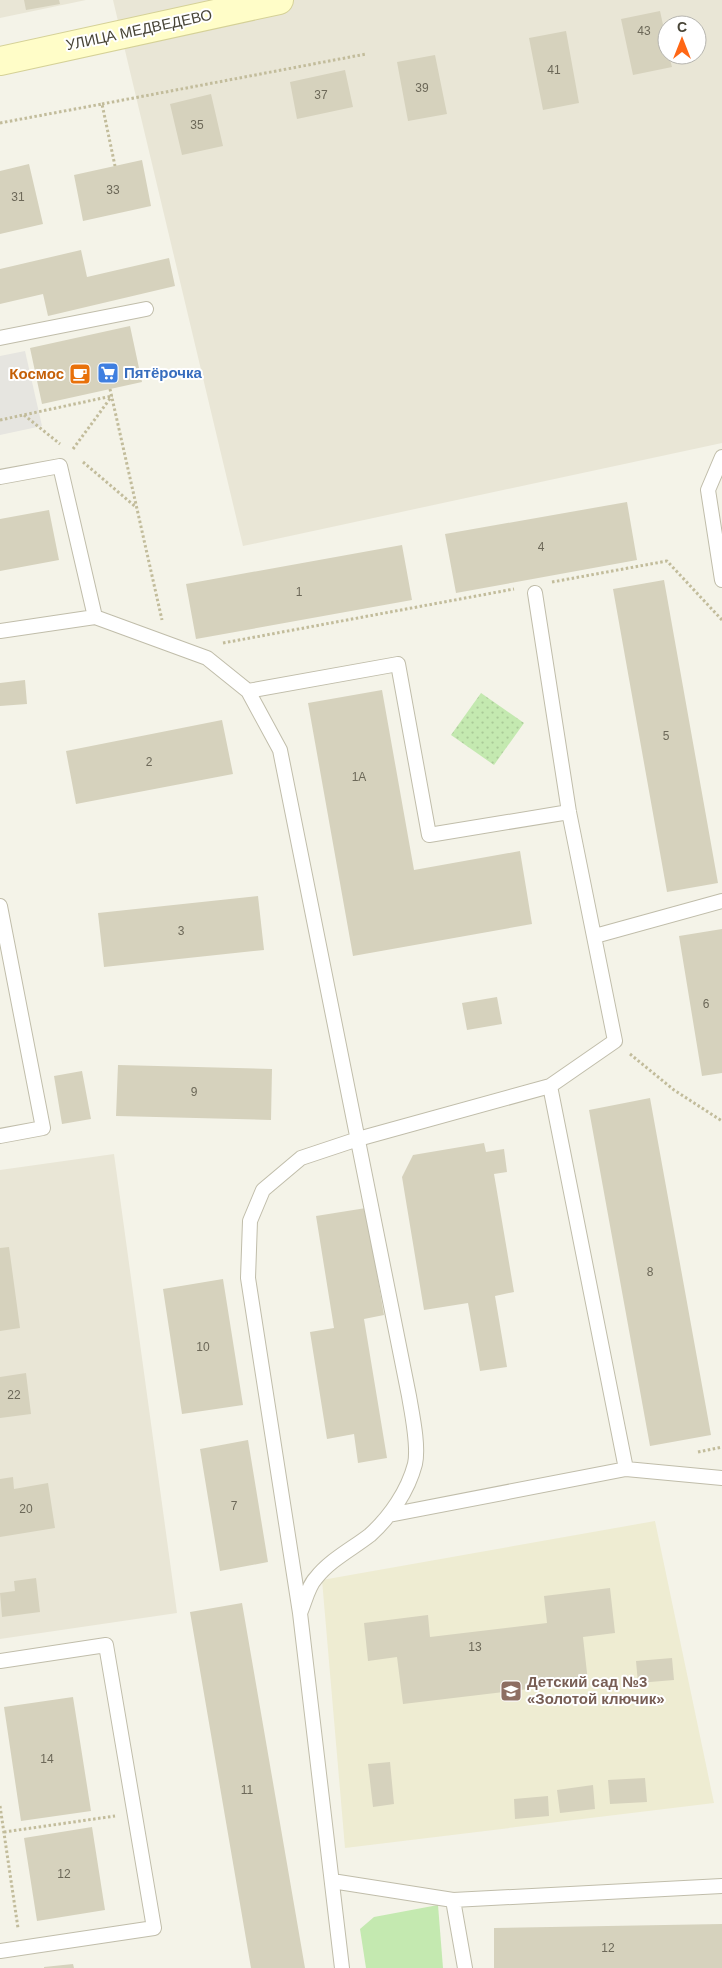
<svg xmlns="http://www.w3.org/2000/svg" width="722" height="1968" font-family="Arial,sans-serif">
<defs>
<pattern id="park-dots" width="8" height="8" patternUnits="userSpaceOnUse" patternTransform="scale(1.25)"><rect width="8" height="8" fill="#c4e9b0"/><path d="M2 2h.1M6 6h.1" fill="none" stroke="#aac998" stroke-width="1.8" stroke-linecap="round"/></pattern>
</defs>
<rect width="100%" height="100%" fill="#f4f3e8"/>
<!-- residential -->
<path fill="#e9e6d6" fill-rule="evenodd" d="M0,0h86l-86,18z
M113,0h609v443l-479,103zM667,25h30v30h-30z
M114,1154l63,459 -177,26v-469z"/>
<!-- education -->
<path fill="#eeecd2" d="M655,1521l59,282 -369,45 -23,-268z"/>
<!-- green -->
<path fill="#c4e9b0" d="M438,1905l5,63h-77l-6,-39 14,-12z"/>
<!-- park -->
<path fill="url(#park-dots)" d="M481,693l43,30 -30,42 -43,-30z"/>
<!-- parking -->
<path fill="#e6e5e0" d="M25,351l17,75 -42,9v-79z"/>
<!-- building -->
<path fill="#d6d2bd" d="M24,0h35l1,4 -34,6z
M660,11l7,32v12h2l3,12 -39,8 -12,-56z
M566,31l13,72 -36,7 -14,-72z
M435,55l12,59 -39,7 -11,-59z
M345,70l8,37 -56,12 -7,-37z
M211,94l12,52 -41,9 -12,-51z
M142,160l9,46 -68,15 -9,-46z
M29,164l14,60 -43,10v-63z
M81,250l6,27 82,-19 6,28 -127,30 -5,-22 -43,10v-35z
M130,326l12,56 -100,22 -12,-56z
M627,502l10,58 -181,33 -11,-59z
M49,510l10,50 -59,11v-52z
M402,545l10,55 -216,39 -10,-55z
M664,580l54,303 -51,9 -54,-303z
M25,680l2,24 -27,2v-23z
M382,690l32,180 106,-19 12,73 -179,32 -45,-253z
M222,720l11,54 -157,30 -10,-53z
M258,896l6,54 -160,17 -6,-54z
M722,929v144l-20,3 -23,-140z
M497,997l5,27 -35,6 -5,-27z
M118,1065l154,4 -1,51 -155,-4z
M82,1071l9,48 -29,5 -8,-48z
M650,1098l61,337 -61,11 -61,-336z
M484,1143l2,9 18,-3 3,23 -13,2 20,118 -19,4 12,71 -27,4 -12,-68 -44,7 -22,-133 11,-22z
M366,1208l18,107 -20,4 23,139 -29,5 -4,-29 -27,5 -17,-107 24,-4 -18,-112z
M9,1247l11,81 -20,3v-83z
M223,1279l20,126 -61,9 -19,-125z
M26,1373l5,41 -31,4v-41z
M248,1440l20,122 -48,9 -20,-122z
M13,1477l1,12 34,-6 7,45 -55,9v-58z
M36,1578l4,34 -38,5 -2,-24 15,-2 -1,-10z
M610,1588l5,45 -32,4 5,45 -185,22 -6,-47 -29,4 -4,-38 64,-8 2,22 117,-14 -3,-27z
M242,1603l63,365h-54l-61,-356z
M672,1658l2,22 -36,3 -2,-22z
M73,1697l18,114 -70,10 -17,-114z
M390,1762l4,42 -21,3 -5,-43z
M645,1778l2,24 -37,2 -2,-24z
M593,1785l2,24 -35,4 -3,-23z
M548,1796l1,20 -34,3 -1,-20z
M92,1827l13,83 -68,11 -13,-83z
M722,1924v44h-228v-40z
M73,1964l1,4h-30v-1z"/>
<g fill="none" stroke-linecap="round" stroke-linejoin="round">
<!-- lane casing -->
<g stroke="#c0bdaa" stroke-width="16">
<path id="lane" d="M0,338l146,-29
M722,457l-14,33 14,90
M0,477l60,-11 35,151
M535,593l34,219 46,229 -65,45
M0,631l95,-14 112,41 41,33 32,59 129,646c3,18 10,50 6,68 -7,27 -25,53 -45,71 -18,14 -40,25 -54,43 -8,8 -11,24 -16,35l42,355
M248,691l150,-27 31,171 140,-23
M0,906l43,222 -43,8
M595,936l127,-35
M389,1515l237,-46 96,9
M300,1613l-52,-335 2,-57 13,-31 38,-32 57,-19 192,-53 76,383
M0,1661l106,-16 48,283 -154,23
M332,1881l121,19 12,68
M453,1900l269,-14"/>
</g>
<!-- secondary casing -->
<g stroke="#d5d197" stroke-width="30">
<path id="secondary" d="M0,61l279,-61"/>
</g>
<!-- path -->
<path stroke="#c2bc9b" stroke-width="3" stroke-dasharray="2.5 2.5" stroke-linecap="butt" d="M102,104l264,-50
M0,123l102,-19 13,62
M110,389l52,231
M24,415l36,29
M0,420l112,-24
M73,449l39,-53
M83,462l54,46
M552,582l115,-21 55,59
M223,643l291,-54
M630,1054l44,36 48,31
M698,1452l24,-5
M0,1806l18,122
M4,1832l111,-16"/>
<!-- lane -->
<use href="#lane" stroke="#fff" stroke-width="14"/>
<!-- secondary -->
<use href="#secondary" stroke="#fffdc8" stroke-width="28"/>
</g>
<!-- icons -->
<defs>
<g id="supermarket-square" transform="scale(1.125)"><rect x="-9" y="-9" width="18" height="18" rx="4" fill="#3f7fe0" stroke="#fff"/><path d="M-6-5.5h2.5l.6 2H6L4.5 2H-2.5L-4.4-4H-6ZM-1.5 3.2a1.3 1.3 0 1 0 .1 0ZM3 3.2a1.3 1.3 0 1 0 .1 0Z" fill="#fff"/></g>
<g id="cafe-square" transform="scale(1.125)"><rect x="-9" y="-9" width="18" height="18" rx="4" fill="#e8710a" stroke="#fff"/><path d="M-5.5-4.5H6V0H3Q3 3.5 0 3.5H-2.5Q-5.5 3.5-5.5 0ZM3-3.2v2h1.7v-2ZM-6 4.5H4V6H-6Z" fill="#fff"/></g>
<g id="school-square" transform="scale(1.125)"><rect x="-9" y="-9" width="18" height="18" rx="4" fill="#8d6e63" stroke="#fff"/><path d="M0-5L7-2L0 1L-7-2ZM-4 1L0 2.5L4 1V4Q0 6-4 4Z" fill="#fff"/></g>
</defs>
<g fill-rule="evenodd">
<use href="#supermarket-square" x="108" y="373"/>
<use href="#cafe-square" x="80" y="374"/>
<use href="#school-square" x="511" y="1691"/>
</g>
<g text-anchor="middle" stroke-width="4" stroke-linejoin="round" paint-order="stroke">
<!-- number labels -->
<g font-size="12" fill="#6c6858">
<text x="644" y="35">43</text>
<text x="554" y="74">41</text>
<text x="422" y="92">39</text>
<text x="321" y="99">37</text>
<text x="197" y="129">35</text>
<text x="113" y="194">33</text>
<text x="18" y="201">31</text>
<text x="541" y="551">4</text>
<text x="299" y="596">1</text>
<text x="666" y="740">5</text>
<text x="149" y="766">2</text>
<text x="359" y="781">1А</text>
<text x="181" y="935">3</text>
<text x="706" y="1008">6</text>
<text x="194" y="1096">9</text>
<text x="650" y="1276">8</text>
<text x="203" y="1351">10</text>
<text x="14" y="1399">22</text>
<text x="234" y="1510">7</text>
<text x="26" y="1513">20</text>
<text x="475" y="1651">13</text>
<text x="47" y="1763">14</text>
<text x="247" y="1794">11</text>
<text x="64" y="1878">12</text>
<text x="608" y="1952">12</text>
</g>
<!-- street labels -->
<g font-size="15" fill="#484537" stroke="#fff">
<text transform="translate(139 30) rotate(-12)" y="5">УЛИЦА МЕДВЕДЕВО</text>
</g>
<!-- shop labels -->
<g font-size="15" font-weight="bold" fill="#366cbe" stroke="#fff" text-anchor="start">
<text x="124" y="378">Пятёрочка</text>
</g>
<!-- food labels -->
<g font-size="15" font-weight="bold" fill="#c56008" stroke="#fff" text-anchor="end">
<text x="64" y="379">Космос</text>
</g>
<!-- education labels -->
<g font-size="15" font-weight="bold" fill="#785e54" stroke="#fff" text-anchor="start">
<text x="527" y="1687">Детский сад №3<tspan x="527" dy="17">«Золотой ключик»</tspan></text>
</g>
</g>
<!-- north arrow -->
<g transform="translate(682 40)"><circle r="24" fill="#ffffff" stroke="#b6b5af"/>
<path d="M0-4L9 19L0 12L-9 19Z" fill="#ff6715"/>
<text y="-8" font-size="14" font-weight="bold" text-anchor="middle" fill="#484537">С</text>
</g>
</svg>
